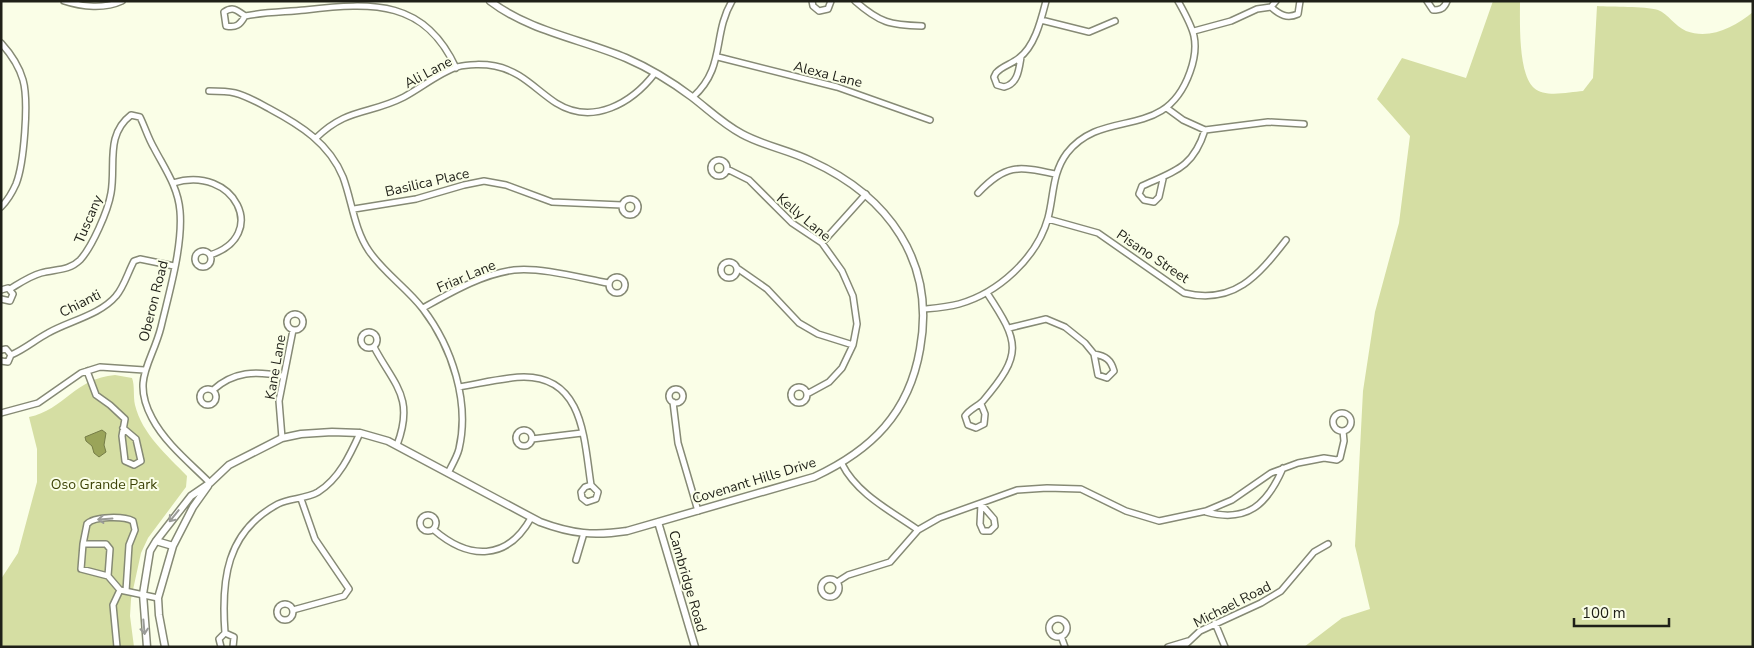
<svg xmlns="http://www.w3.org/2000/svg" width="1754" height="648" font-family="'Nunito Sans',sans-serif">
<rect width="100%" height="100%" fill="#fafee7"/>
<!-- green -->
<path fill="#d5dea3" d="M1493,1h27c0,21 -2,73 14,87 11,10 35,4 49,3l10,-13 4,-72c15,1 47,0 61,4 10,4 17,16 28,21 24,9 49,-4 67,-19v635h-449l38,-29 28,-9 -15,-63 8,-155 12,-79 24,-89 11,-87 -33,-37 25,-41 64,20z
M115,375l17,3c3,8 1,18 3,27 7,29 32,50 52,71l-1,11 -38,51 -7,15 -10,46 -1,17 4,31h-133v-68l17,-26 19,-71v-33l-8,-32c35,-7 46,-39 86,-42z"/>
<!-- water -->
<path fill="#9aa459" stroke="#757c46" d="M102,430l4,3 -2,12 2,7 -7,5 -5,-4 -2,-7 -6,-5 -1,-4z"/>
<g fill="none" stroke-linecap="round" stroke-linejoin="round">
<!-- minor casing -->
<g stroke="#868a75" stroke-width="8">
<path id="minor" d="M64,1c18,6 41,8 58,0
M812,1l1,5 6,5 9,-2 3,-8
M855,1c25,22 35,24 67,25
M1427,1l6,9c7,0 11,-1 14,-9
M1271,7c9,8 16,12 27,7l2,-13
M245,16c-5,9 -9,12 -19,10l-2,-14c9,-6 13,-2 21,4 19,-4 40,-4 60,-6 69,-8 120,-10 151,58
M1041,20l48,12 26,-11
M1194,31l37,-10 26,-12 14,-2 5,-6
M1,43c10,11 18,23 22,37 6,21 1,84 -7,104 -4,9 -8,16 -15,23
M718,57l119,30 93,33
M1021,57c-2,12 -3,27 -17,30l-7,-2 -3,-8 2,-4c6,-7 16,-9 23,-15 16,-12 22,-38 27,-57
M209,91c8,0 18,0 26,2 12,3 24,10 35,16 30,16 59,34 73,68 9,24 11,52 26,74 15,22 38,37 54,58 29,38 47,93 36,140 -2,8 -7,16 -11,24
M693,97c33,-30 19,-62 39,-96
M1168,109l15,11 22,10 63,-8 36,2
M316,138c32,-31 53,-23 88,-41 17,-9 35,-24 53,-30 11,-3 27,-3 38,-1 26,5 41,24 61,37 37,23 76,0 99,-30
M711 168a8 8 0 1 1 16 0a8 8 0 1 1-16 0Z
M727,169l22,11 43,43 30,20 20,28 11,25 4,28 -4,21 -11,23 -13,14 -22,12
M1163,179l-4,18 -5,5 -10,-2 -5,-6 3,-8c33,-15 51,-18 63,-56
M173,183c62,-19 97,53 37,72
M978,193c28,-29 39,-27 77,-19
M622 207a8 8 0 1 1 16 0a8 8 0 1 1-16 0Z
M354,209l62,-10 48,-14 20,-4 22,4 46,17 70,3
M1048,219l50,14 86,60c50,12 74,-17 102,-53
M822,243l44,-49
M195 259a8 8 0 1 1 16 0a8 8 0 1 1-16 0Z
M721 270a8 8 0 1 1 16 0a8 8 0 1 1-16 0Z
M737,268l30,21 32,34 19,11 35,11
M609 285a8 8 0 1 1 16 0a8 8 0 1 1-16 0Z
M10,289c10,-6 20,-13 31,-16 14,-4 28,-2 39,-13 12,-13 28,-49 31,-67 5,-28 -6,-58 20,-78l9,2c5,10 8,21 14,31 11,21 24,39 26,63 3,35 -11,82 -19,116 -9,36 -30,52 -9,91 13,25 38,45 58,65
M1,290l7,-2 5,6 -3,7 -9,-2
M423,308c27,-15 59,-34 91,-38 27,-3 67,8 94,13
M925,309c11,-1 23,-2 34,-5 39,-11 78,-46 89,-86 6,-23 4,-45 19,-65 37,-47 98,-10 123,-81 11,-31 3,-44 -12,-71
M287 322a8 8 0 1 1 16 0a8 8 0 1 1-16 0Z
M1009,328l37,-9 19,8 20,16 9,11 4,21 9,3 7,-7c-3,-11 -8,-15 -20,-17
M361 340a8 8 0 1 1 16 0a8 8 0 1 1-16 0Z
M374,347c20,38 41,50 23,98
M1,350l5,-1 5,6 -3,7 -7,-1
M11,355c14,-6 24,-15 37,-22 21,-12 52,-18 68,-37 8,-9 12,-24 18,-35l6,-2 34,7
M87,371l9,24 14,10 15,14 -3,17 3,25 9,4 7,-4 -5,-22 -13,-11
M791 395a8 8 0 1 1 16 0a8 8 0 1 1-16 0Z
M459,387c19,-3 47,-10 65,-10 60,0 60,63 67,108l7,7 -2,7 -9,3 -5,-4 -1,-6 4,-5 6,-2
M669 396a7 7 0 1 1 14 0a7 7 0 1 1-14 0Z
M200 397a8 8 0 1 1 16 0a8 8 0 1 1-16 0Z
M213,390c21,-19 43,-19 69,-14
M673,402l5,41 20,68
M981,404l4,10 -1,10 -8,4 -8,-3 -3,-9c5,-7 12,-9 18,-15 40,-47 37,-58 4,-108
M1,413l37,-10 43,-30 19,-6 44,3
M1333 422a9 9 0 1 1 18 0a9 9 0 1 1-18 0Z
M516 438a8 8 0 1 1 16 0a8 8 0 1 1-16 0Z
M282,438l-3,-37 14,-71
M532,439l50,-6
M842,464c15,30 49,47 76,66
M981,504l13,15 1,7 -5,5h-7l-3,-7z
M1206,512c41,11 61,-7 77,-44
M420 523a8 8 0 1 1 16 0a8 8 0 1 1-16 0Z
M434,530c35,30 73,31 97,-12
M83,544l4,-20c7,-8 37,-8 46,-3l2,9 -6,15 -3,46
M576,560l8,-27
M108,576l2,-27 -4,-5h-23l-2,25 27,7 12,14 38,8
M821 588a9 9 0 1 1 18 0a9 9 0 1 1-18 0Z
M837,582l11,-7 42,-13 28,-32 21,-12 78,-28 30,-2 34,1 45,22 33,10 47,-10 26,-11 39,-27 27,-10 26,-5 13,2 3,-2 4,-17 -1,-10
M277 612a8 8 0 1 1 16 0a8 8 0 1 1-16 0Z
M293,610l51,-14 5,-7 -34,-50 -14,-40
M1049 628a9 9 0 1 1 18 0a9 9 0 1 1-18 0Z
M1215,623l10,24
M225,633c-4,-53 1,-101 53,-129 12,-6 28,-5 40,-12 21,-13 32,-37 42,-59
M1061,636l4,11
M117,647l-4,-42 7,-15
M221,647l-2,-8 6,-6 9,4 -1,10
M1168,647l20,-6
M1183,647l17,-16 61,-28 20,-12 33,-39 14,-8"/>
</g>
<!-- tertiary casing -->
<g stroke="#868a75" stroke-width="9">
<path id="tertiary" d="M658,522l37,125
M156,541l17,5
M147,647l-4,-53 7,-43 6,-10 35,-45 19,-13 19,-18 53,-27 19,-4 31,-2 28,1 28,8 152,81c32,12 54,14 87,9l187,-54c58,-27 95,-64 106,-128 16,-88 -32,-153 -109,-188 -22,-11 -47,-15 -69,-27 -19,-10 -33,-24 -50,-37 -20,-15 -43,-29 -66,-39 -45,-19 -97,-27 -136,-57
M165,647l-6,-32 -1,-17 15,-52 20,-39 15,-21"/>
</g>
<!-- minor -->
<use href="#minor" stroke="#fff" stroke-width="5"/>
<!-- tertiary -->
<use href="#tertiary" stroke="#fff" stroke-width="6"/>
</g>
<!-- one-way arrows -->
<defs><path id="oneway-shaft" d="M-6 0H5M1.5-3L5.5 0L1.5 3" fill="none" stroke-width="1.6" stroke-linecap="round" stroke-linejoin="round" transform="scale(1.25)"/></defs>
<g stroke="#9a9b97">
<use href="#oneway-shaft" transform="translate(174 516) rotate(129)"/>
<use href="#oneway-shaft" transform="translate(105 519) rotate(176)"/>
<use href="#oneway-shaft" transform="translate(144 627) rotate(85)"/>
</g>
<g text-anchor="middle" stroke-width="4" stroke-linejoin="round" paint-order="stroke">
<!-- street labels -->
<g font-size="14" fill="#1f2018" stroke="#fafee7">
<text transform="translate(428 72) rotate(-28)" y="5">Ali Lane</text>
<text transform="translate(828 74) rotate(14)" y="5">Alexa Lane</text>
<text transform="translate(427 182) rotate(-13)" y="5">Basilica Place</text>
<text transform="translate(804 217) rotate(40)" y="5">Kelly Lane</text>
<text transform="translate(88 219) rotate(-67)" y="5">Tuscany</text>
<text transform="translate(1153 256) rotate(34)" y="5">Pisano Street</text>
<text transform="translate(466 276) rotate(-23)" y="5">Friar Lane</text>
<text transform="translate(153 301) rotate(-76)" y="5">Oberon Road</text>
<text transform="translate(80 303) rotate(-27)" y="5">Chianti</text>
<text transform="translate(275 367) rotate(-80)" y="5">Kane Lane</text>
<text transform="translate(754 480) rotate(-17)" y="5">Covenant Hills Drive</text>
<text transform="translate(688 581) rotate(74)" y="5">Cambridge Road</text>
<text transform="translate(1232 604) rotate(-27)" y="5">Michael Road</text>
</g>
<!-- park labels -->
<g font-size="14" fill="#3e4408" stroke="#fafee7">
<text x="104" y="489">Oso Grande Park</text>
</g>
</g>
<!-- border -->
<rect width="1754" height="648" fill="none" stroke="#1f2018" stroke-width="5"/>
<!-- scale -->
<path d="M1574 618v8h95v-8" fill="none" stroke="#1f2018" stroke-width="2.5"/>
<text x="1582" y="618" font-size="15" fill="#1f2018" stroke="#fafee7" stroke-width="4" paint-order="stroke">100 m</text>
</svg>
